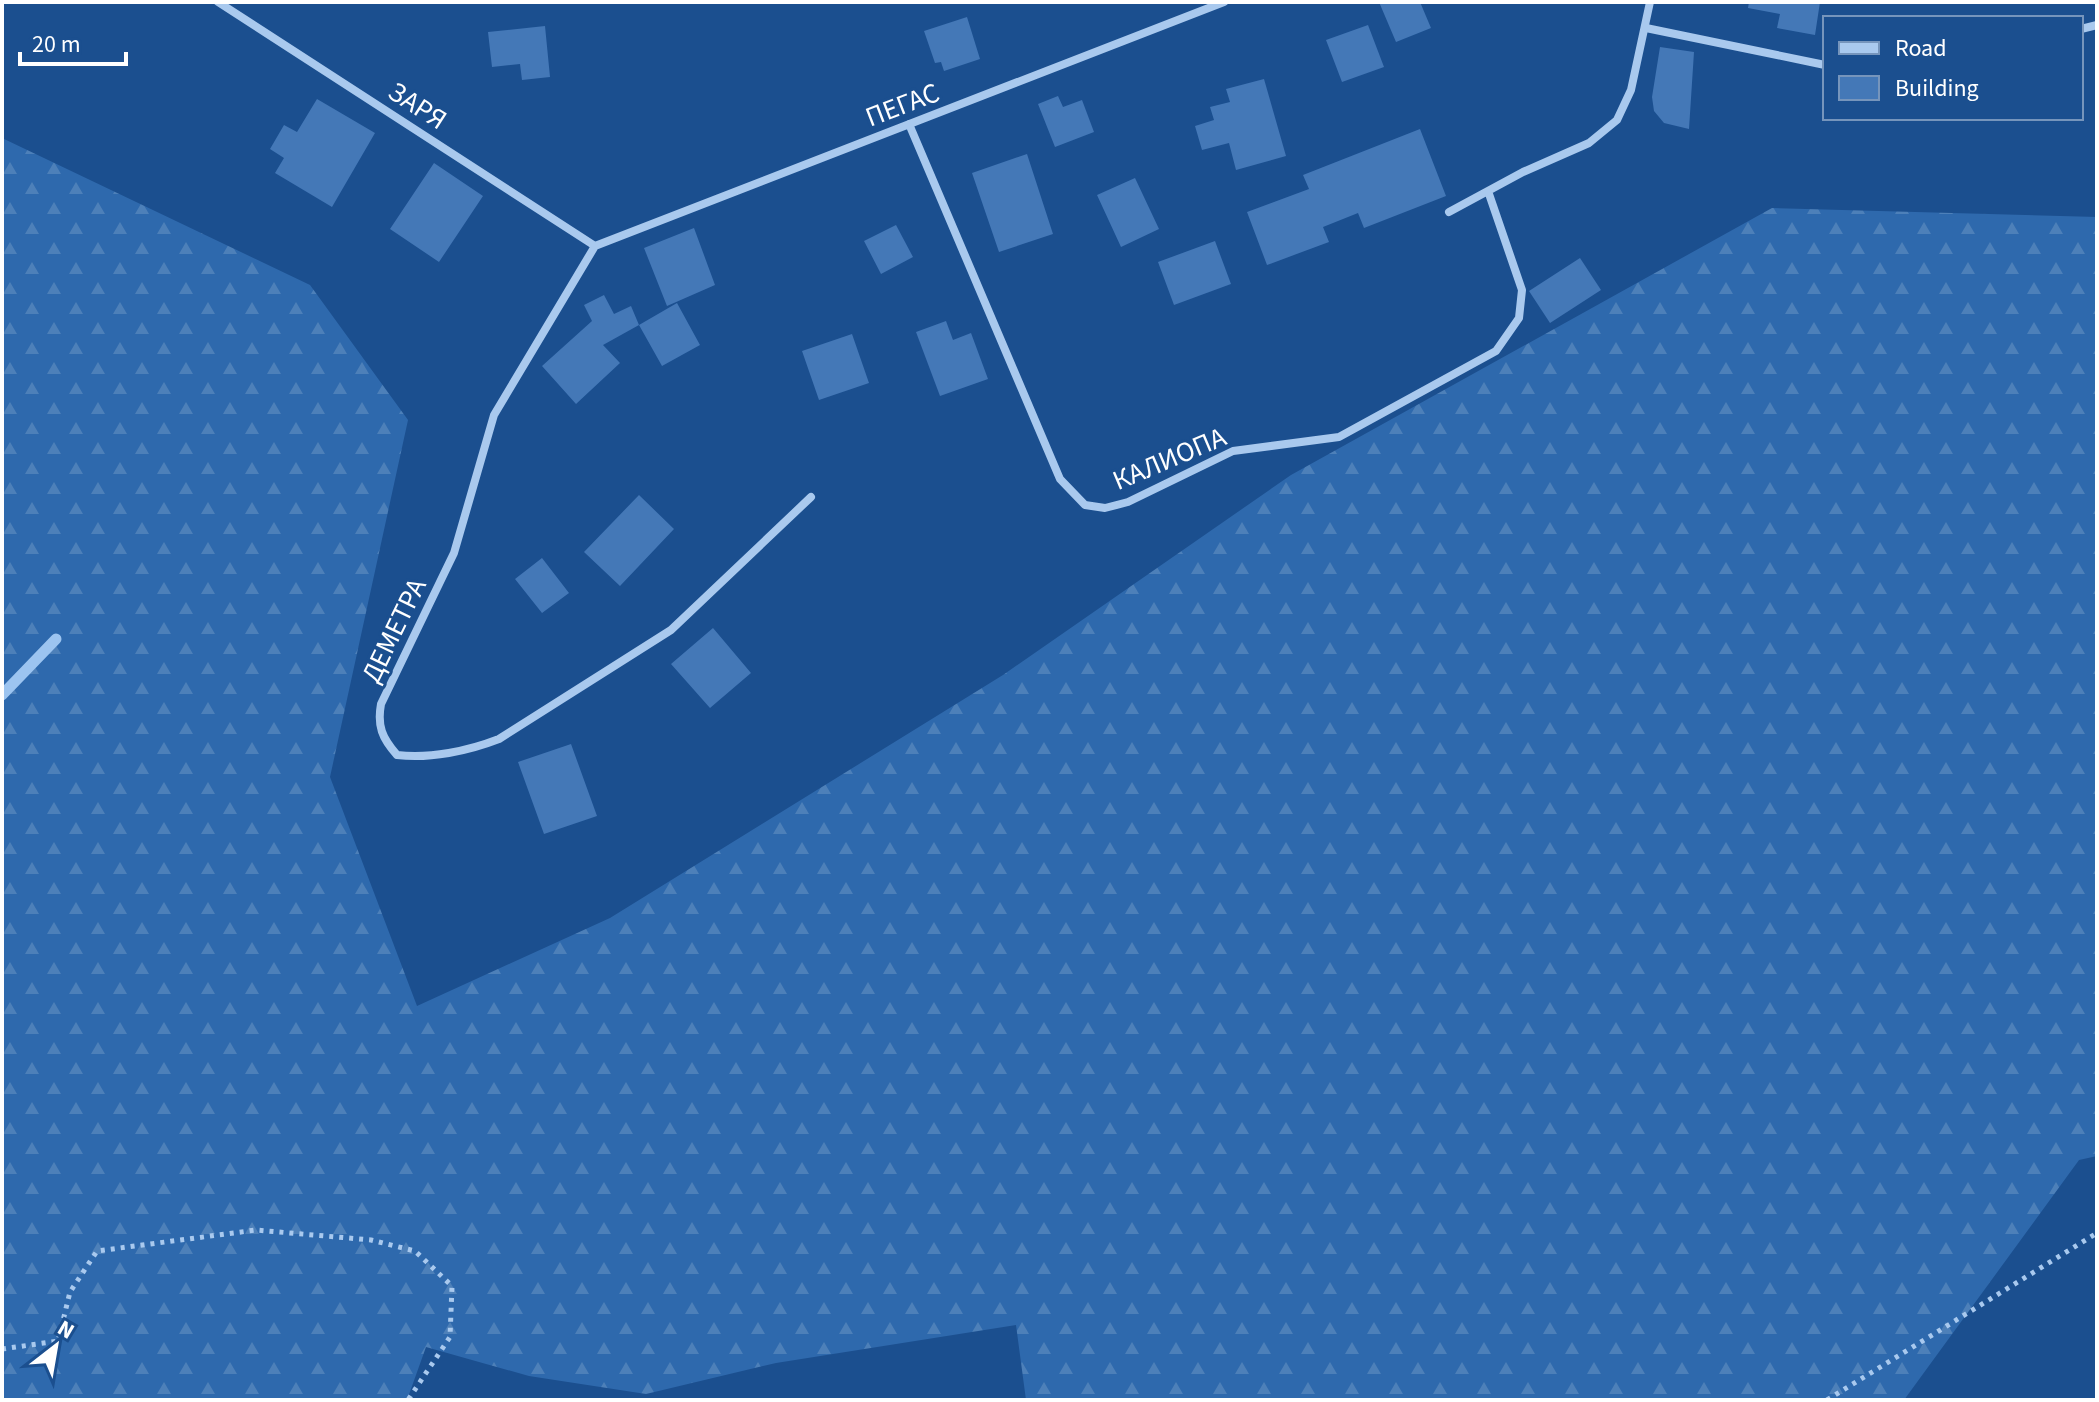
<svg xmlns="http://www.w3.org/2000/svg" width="2099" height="1402" font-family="'Source Sans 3',sans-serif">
<defs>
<pattern id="forest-firs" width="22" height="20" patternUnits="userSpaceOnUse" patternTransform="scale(2)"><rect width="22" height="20" fill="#2e69ad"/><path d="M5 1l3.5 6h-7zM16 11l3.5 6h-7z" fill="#4d80b9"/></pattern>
</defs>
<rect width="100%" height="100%" fill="#1b4f8f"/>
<!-- forest -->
<path fill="url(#forest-firs)" d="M2,138l308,147 98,135 -78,357 87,229 193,-88 393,-243 288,-200 481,-267 325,9v939l-18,4 -175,240h-878l-10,-75 -240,38 -130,31 -117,-18 -103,-29 -19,53h-405z"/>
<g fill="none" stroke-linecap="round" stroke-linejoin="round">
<!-- stream -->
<path stroke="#9cc4f0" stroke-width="11" d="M2,695l54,-56"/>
</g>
<!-- building -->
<path fill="#4478b7" d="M1379,2h41l11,26 -35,14z
M1749,2h71l-5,33 -38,-7 3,-14 -32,-6z
M967,17l13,42 -36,12 -3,-9 -6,1 -11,-32z
M1368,25l16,42 -42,15 -16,-42z
M545,26l5,51 -28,3 -2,-16 -28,3 -4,-35z
M1660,47l34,5 -5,77 -25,-6 -10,-12 -2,-14z
M1264,79l22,77 -50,14 -7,-27 -27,7 -7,-24 19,-6 -4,-13 20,-5 -4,-13z
M1058,96l5,11 19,-7 12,32 -39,15 -17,-43z
M317,99l58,34 -43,74 -57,-34 9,-15 -14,-9 14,-24 13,7z
M1420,129l26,67 -82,32 -6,-15 -35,14 6,15 -62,23 -20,-53 62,-23 -6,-14z
M1027,154l26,80 -54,18 -27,-79z
M434,163l49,33 -44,66 -49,-33z
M1135,178l24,51 -38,18 -24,-52z
M896,225l17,32 -32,17 -17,-33z
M694,228l21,57 -48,21 -23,-58z
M1215,241l16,43 -57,21 -16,-43z
M1580,258l21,32 -51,33 -21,-32z
M604,295l10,19 17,-8 8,19 -36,20 17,18 -44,41 -34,-38 50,-45 -8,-16z
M677,303l23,42 -38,21 -23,-41z
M946,321l7,19 18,-7 17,46 -48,17 -24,-64z
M852,334l17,49 -50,17 -17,-49z
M639,495l35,34 -54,57 -36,-34z
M542,558l27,35 -27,20 -27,-34z
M713,628l38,45 -41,35 -39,-44z
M571,744l26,72 -53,18 -26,-72z"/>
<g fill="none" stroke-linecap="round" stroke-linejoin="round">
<!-- path -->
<path stroke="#a9c9ee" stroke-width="5" stroke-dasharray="4 6" stroke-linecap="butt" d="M2,1349l56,-8 12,-49 27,-41 159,-21 115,10 44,11 37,35 -2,51 -42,63
M1827,1400l270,-167"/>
<!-- minor -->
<path stroke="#a9c9ee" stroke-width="8" d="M218,2l377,244
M1646,28l179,37
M2081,29l16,-4
M909,124l151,355 25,26 20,3 23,-6 105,-51 106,-14 157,-86 23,-33 3,-28 -34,-99
M1449,212l74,-40 66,-29 28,-23 14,-30 19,-88
M595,246l-101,169 -40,138 -73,151c-4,22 1,34 16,51 33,4 71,-4 102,-16l172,-109 140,-133
M595,246l629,-244"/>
</g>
<g text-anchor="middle" stroke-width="6" stroke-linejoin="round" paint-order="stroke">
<!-- street labels -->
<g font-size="28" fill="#fff" stroke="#1b4f8f">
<text transform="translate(902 104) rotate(-21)" y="10">ПЕГАС</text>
<text transform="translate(418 105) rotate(33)" y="10">ЗАРЯ</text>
<text transform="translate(1169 458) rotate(-23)" y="10">КАЛИОПА</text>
<text transform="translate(393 630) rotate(-64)" y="10">ДЕМЕТРА</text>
</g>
</g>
<!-- border -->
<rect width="2099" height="1402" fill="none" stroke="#ffffff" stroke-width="8"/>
<!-- legend -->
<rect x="1823" y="16" width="260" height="104" fill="#1b4f8f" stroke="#7695bc" stroke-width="2"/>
<rect x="1839" y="42" width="40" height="12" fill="#a9c9ee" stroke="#7695bc" stroke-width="2"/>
<text x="1895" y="56" font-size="24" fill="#ffffff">Road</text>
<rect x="1839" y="76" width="40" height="24" fill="#4478b7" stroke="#7695bc" stroke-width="2"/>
<text x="1895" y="96" font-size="24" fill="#ffffff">Building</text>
<!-- north arrow -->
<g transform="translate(56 1346) rotate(31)" stroke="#1b4f8f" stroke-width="6" paint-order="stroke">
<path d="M0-6L14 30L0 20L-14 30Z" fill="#ffffff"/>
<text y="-12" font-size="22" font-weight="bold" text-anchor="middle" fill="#ffffff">N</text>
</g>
<!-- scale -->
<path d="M20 52v12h106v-12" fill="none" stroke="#ffffff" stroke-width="4"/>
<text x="32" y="52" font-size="24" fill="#ffffff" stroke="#1b4f8f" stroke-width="6" paint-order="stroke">20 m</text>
</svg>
